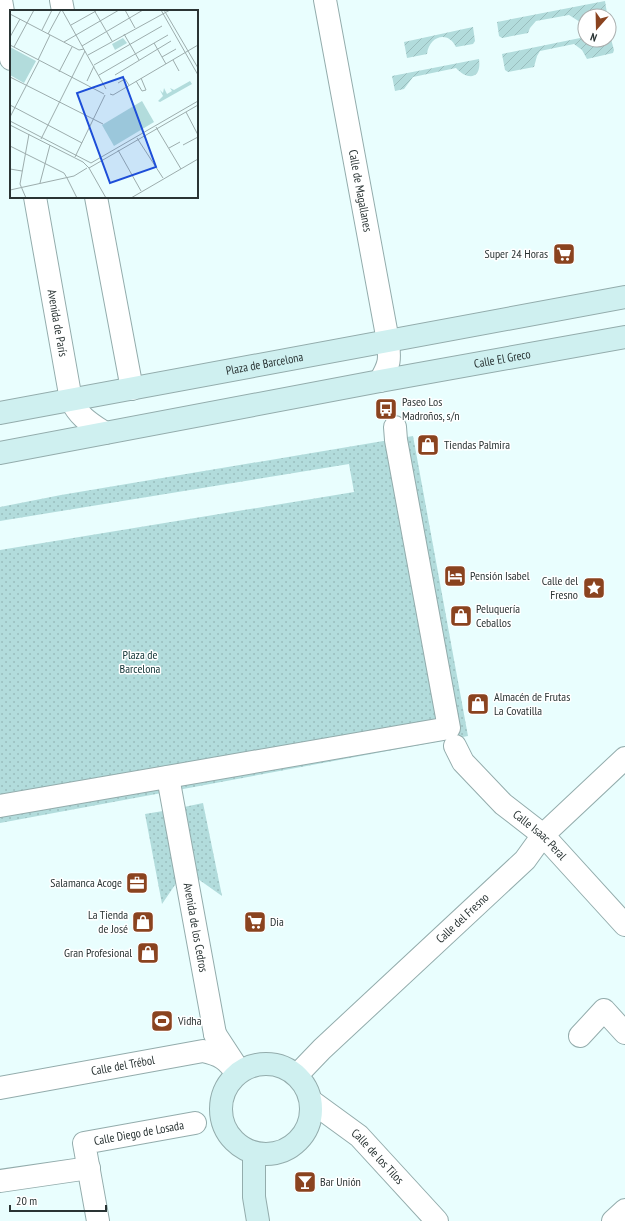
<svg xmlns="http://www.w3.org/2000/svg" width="625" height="1221" font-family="'PT Sans Narrow',sans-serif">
<defs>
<pattern id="grass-dots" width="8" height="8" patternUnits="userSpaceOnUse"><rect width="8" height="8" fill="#b2dcdc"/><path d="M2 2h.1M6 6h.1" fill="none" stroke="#99bdbd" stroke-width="1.8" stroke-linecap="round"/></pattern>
<pattern id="garden-furrows" width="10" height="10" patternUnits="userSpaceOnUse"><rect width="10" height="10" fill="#b2dcdc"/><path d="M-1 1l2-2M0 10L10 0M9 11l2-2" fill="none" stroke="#99bdbd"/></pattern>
</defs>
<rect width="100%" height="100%" fill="#e9fefe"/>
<!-- grass -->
<path fill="url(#grass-dots)" d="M413,436l55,300 -468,87v-273l354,-58 -5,-28 -349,57v-14l61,-12z
M203,803l19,93 -24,-17 -14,-72z
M163,811l14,71 -15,22 -17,-90z"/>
<!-- garden -->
<path fill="url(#garden-furrows)" d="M605,1l2,12 -1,3h-21v5l-5,1 -11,-7 -33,6 -6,7 -2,5 -26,5 -3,-2 -2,-14z
M473,27l2,14 -2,3 -17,3c-8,-17 -27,-11 -29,7l-20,4 -3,-16z
M609,32l5,18 -1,3 -26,6 -5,-9 -8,-6 -34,7 -3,5 -3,11 -26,5 -3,-2 -3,-16 83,-17v3h24z
M479,59c3,20 -11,22 -23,9l-43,9 -9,12 -9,2 -3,-15z"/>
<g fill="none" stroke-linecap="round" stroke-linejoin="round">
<!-- pedestrian casing -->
<g stroke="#93acac" stroke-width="24">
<g id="pedestrian">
<path d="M61,0l2,11"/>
<path d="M96,197l36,192"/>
<path id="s1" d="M168,777l47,257"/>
<path d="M0,806l449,-78 -53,-288 -1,-13"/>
<path d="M580,1036l24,-26 21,23"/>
<path id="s2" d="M98,1221l-14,-78 111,-20"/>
<path d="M613,1221l12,-11"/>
</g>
</g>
<!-- minor casing -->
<g stroke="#93acac" stroke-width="24">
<g id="minor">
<path d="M1,0l10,59"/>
<path id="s3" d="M325,0l63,341c2,19 2,23 -8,40"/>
<path id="s4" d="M35,197l36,203c8,17 19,23 34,33"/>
<path id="s5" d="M455,746l8,16 40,42 40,31 82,90"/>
<path d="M215,1034l19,29"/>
<path id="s6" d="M297,1075l25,-26 203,-189 18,-25 82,-77"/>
<path id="s7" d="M0,1088l203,-37c18,4 23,8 34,22"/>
<path id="s8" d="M311,1101l48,35 78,85"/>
<path d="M0,1181l89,-13"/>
</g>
</g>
<!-- secondary casing -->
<g stroke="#93acac" stroke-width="24">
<g id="secondary">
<path id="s9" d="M0,413l625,-116"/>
<path id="s10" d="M0,453l380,-72 245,-44"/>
<circle cx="266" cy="1109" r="45"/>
<path d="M254,1153v44l4,24"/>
</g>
</g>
<!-- pedestrian -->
<use href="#pedestrian" stroke="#fff" stroke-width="22"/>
<!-- minor -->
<use href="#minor" stroke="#fff" stroke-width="22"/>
<!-- secondary -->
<use href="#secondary" stroke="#cff0f0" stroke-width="22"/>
</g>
<!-- icons -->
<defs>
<g id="supermarket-square" transform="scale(1.15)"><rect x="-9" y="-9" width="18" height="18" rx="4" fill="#8a431f" stroke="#fff"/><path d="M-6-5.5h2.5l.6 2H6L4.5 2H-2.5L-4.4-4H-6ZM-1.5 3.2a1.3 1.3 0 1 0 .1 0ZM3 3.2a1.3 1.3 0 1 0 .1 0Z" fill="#fff"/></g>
<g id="bus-square" transform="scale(1.15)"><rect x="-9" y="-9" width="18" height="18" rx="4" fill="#8a431f" stroke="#fff"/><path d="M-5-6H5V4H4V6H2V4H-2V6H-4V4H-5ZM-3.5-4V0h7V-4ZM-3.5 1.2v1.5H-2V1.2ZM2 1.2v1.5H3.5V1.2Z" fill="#fff"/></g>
<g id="shop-square" transform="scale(1.15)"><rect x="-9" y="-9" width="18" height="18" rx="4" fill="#8a431f" stroke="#fff"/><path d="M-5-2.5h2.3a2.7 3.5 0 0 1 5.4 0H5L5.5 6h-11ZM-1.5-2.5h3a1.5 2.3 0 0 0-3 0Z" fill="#fff"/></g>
<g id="hotel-square" transform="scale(1.15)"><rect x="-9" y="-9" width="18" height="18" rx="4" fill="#8a431f" stroke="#fff"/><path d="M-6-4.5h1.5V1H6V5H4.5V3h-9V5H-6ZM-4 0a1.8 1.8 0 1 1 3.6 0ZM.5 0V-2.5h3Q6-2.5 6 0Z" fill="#fff"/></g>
<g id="sight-square" transform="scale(1.15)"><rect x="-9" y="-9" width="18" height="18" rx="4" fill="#8a431f" stroke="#fff"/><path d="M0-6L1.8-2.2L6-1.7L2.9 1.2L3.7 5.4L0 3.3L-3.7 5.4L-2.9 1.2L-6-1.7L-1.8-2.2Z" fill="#fff"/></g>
<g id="office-square" transform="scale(1.15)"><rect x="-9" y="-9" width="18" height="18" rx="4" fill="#8a431f" stroke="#fff"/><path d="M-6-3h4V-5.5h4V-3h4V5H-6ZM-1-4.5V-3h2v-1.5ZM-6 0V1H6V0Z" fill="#fff"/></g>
<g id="stadium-square" transform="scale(1.15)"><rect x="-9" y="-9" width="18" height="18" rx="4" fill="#8a431f" stroke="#fff"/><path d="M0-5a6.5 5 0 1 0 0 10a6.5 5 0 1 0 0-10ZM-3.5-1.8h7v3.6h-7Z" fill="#fff"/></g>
<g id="bar-square" transform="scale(1.15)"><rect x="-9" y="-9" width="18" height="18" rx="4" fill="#8a431f" stroke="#fff"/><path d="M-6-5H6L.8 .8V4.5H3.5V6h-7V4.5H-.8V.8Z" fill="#fff"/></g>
</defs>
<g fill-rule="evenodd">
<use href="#supermarket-square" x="564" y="254"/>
<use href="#bus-square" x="386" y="409"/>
<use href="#shop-square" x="428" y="445"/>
<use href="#hotel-square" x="455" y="576"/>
<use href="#sight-square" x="594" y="588"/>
<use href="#shop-square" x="461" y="616"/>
<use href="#shop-square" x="478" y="704"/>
<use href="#office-square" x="137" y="883"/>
<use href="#shop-square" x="143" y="922"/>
<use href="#supermarket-square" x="255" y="922"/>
<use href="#shop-square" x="148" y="953"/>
<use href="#stadium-square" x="162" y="1021"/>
<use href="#bar-square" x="305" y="1182"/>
</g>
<g text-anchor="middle" stroke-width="3" stroke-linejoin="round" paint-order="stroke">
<!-- street labels -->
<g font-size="12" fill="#2a3434" stroke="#fff">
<text dy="4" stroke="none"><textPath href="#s3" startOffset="194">Calle de Magallanes</textPath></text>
<text dy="4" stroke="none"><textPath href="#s4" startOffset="128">Avenida de París</textPath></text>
<text dy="4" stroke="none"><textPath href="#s10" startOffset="511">Calle El Greco</textPath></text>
<text dy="4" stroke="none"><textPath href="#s9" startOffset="269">Plaza de Barcelona</textPath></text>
<text dy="4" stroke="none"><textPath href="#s5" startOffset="124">Calle Isaac Peral</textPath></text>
<text dy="4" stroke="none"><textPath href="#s6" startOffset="228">Calle del Fresno</textPath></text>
<text dy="4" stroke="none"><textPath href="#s1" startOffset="153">Avenida de los Cedros</textPath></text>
<text dy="4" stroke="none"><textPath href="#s7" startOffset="125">Calle del Trébol</textPath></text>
<text dy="4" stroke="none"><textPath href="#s2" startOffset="135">Calle Diego de Losada</textPath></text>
<text dy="4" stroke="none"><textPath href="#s8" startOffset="87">Calle de los Tilos</textPath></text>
</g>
<!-- poi labels -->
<g font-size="12" fill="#2a3434" stroke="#fff" text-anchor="start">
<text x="548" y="258" text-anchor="end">Super 24 Horas</text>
<text x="402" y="406">Paseo Los<tspan x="402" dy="14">Madroños, s/n</tspan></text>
<text x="444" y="449">Tiendas Palmira</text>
<text x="470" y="580">Pensión Isabel</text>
<text x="578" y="585" text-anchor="end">Calle del<tspan x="578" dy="14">Fresno</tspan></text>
<text x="476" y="613">Peluquería<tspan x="476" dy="14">Ceballos</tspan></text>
<text x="494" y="701">Almacén de Frutas<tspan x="494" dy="14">La Covatilla</tspan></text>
<text x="122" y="887" text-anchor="end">Salamanca Acoge</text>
<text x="128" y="919" text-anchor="end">La Tienda<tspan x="128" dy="14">de José</tspan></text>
<text x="270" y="926">Dia</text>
<text x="132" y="957" text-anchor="end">Gran Profesional</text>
<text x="178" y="1025">Vidha</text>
<text x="320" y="1186">Bar Unión</text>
</g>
<!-- park labels -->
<g font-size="12" fill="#0f3334" stroke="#fff">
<text x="140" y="659">Plaza de<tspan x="140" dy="14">Barcelona</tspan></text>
</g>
</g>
<!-- overview -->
<g transform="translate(10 10)">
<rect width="188" height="188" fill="#e9fefe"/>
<path d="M0,37l26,14 -12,22 -14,-8zM180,71l2,3 -32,18 -2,-1 5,-5 -3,-6 3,3 1,-5 3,6 5,-3 -2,-3 4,2zM132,91l12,21 -40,24 -12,-21z" fill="#b2dcdc"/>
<path d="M113,28l4,5 -12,7 -3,-6z" fill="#b2dcdc"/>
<path fill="none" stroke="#9dadad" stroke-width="1" d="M52,0l44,79M84,0l18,31M115,0l10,18M151,0l37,65M154,0l34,58M0,4l69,36 5,-1M61,15l25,-14M32,20l10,-20M38,24l13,-24M114,24l15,26M0,27l10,-18M54,32l55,-32M144,33l12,21M0,35l94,49M72,36l61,-36M4,37l20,-37M78,45l82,-45M152,47l14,-8M28,50l12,-25M163,50l6,11M84,55l68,-39M49,62l13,-25M89,65l69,-40M105,65l56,-34M0,67l93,47M77,71l7,-15M126,71l6,10 4,-1 -5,-12M108,73l7,-4 4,6M100,84l3,1 85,-50M0,95l72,38M176,102l12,23M0,107l29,-56M0,111l81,42M0,115l73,37 6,6 109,-63M146,117l25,42M127,128l26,40M31,129l44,-88M173,135l15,-8M0,136l54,27 3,5M159,138l11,-6M108,140l23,41M65,147l30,-62M81,153l107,-62M79,158l17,30M0,159l12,2M57,168l10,20M30,173l10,-38M0,180l64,-14 13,-8M16,188l-6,-14 9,-50M121,188l67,-39"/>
<path fill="#1d4ed8" fill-opacity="0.15" stroke="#1d4ed8" stroke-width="2" d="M113,67l33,90 -46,16 -33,-90z"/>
<rect width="188" height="188" fill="none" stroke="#2a3434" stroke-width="2"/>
</g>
<!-- north arrow -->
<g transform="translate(597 28) rotate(200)"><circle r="19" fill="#ffffff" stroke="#aaaeae"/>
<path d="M0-3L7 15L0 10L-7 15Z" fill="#8a431f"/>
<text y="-6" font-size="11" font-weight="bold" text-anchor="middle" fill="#2a3434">N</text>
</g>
<!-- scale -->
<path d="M10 1205v6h96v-6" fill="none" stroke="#2a3434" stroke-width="2"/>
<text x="16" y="1205" font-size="12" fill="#2a3434" stroke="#ffffff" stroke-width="3" paint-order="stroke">20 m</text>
</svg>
